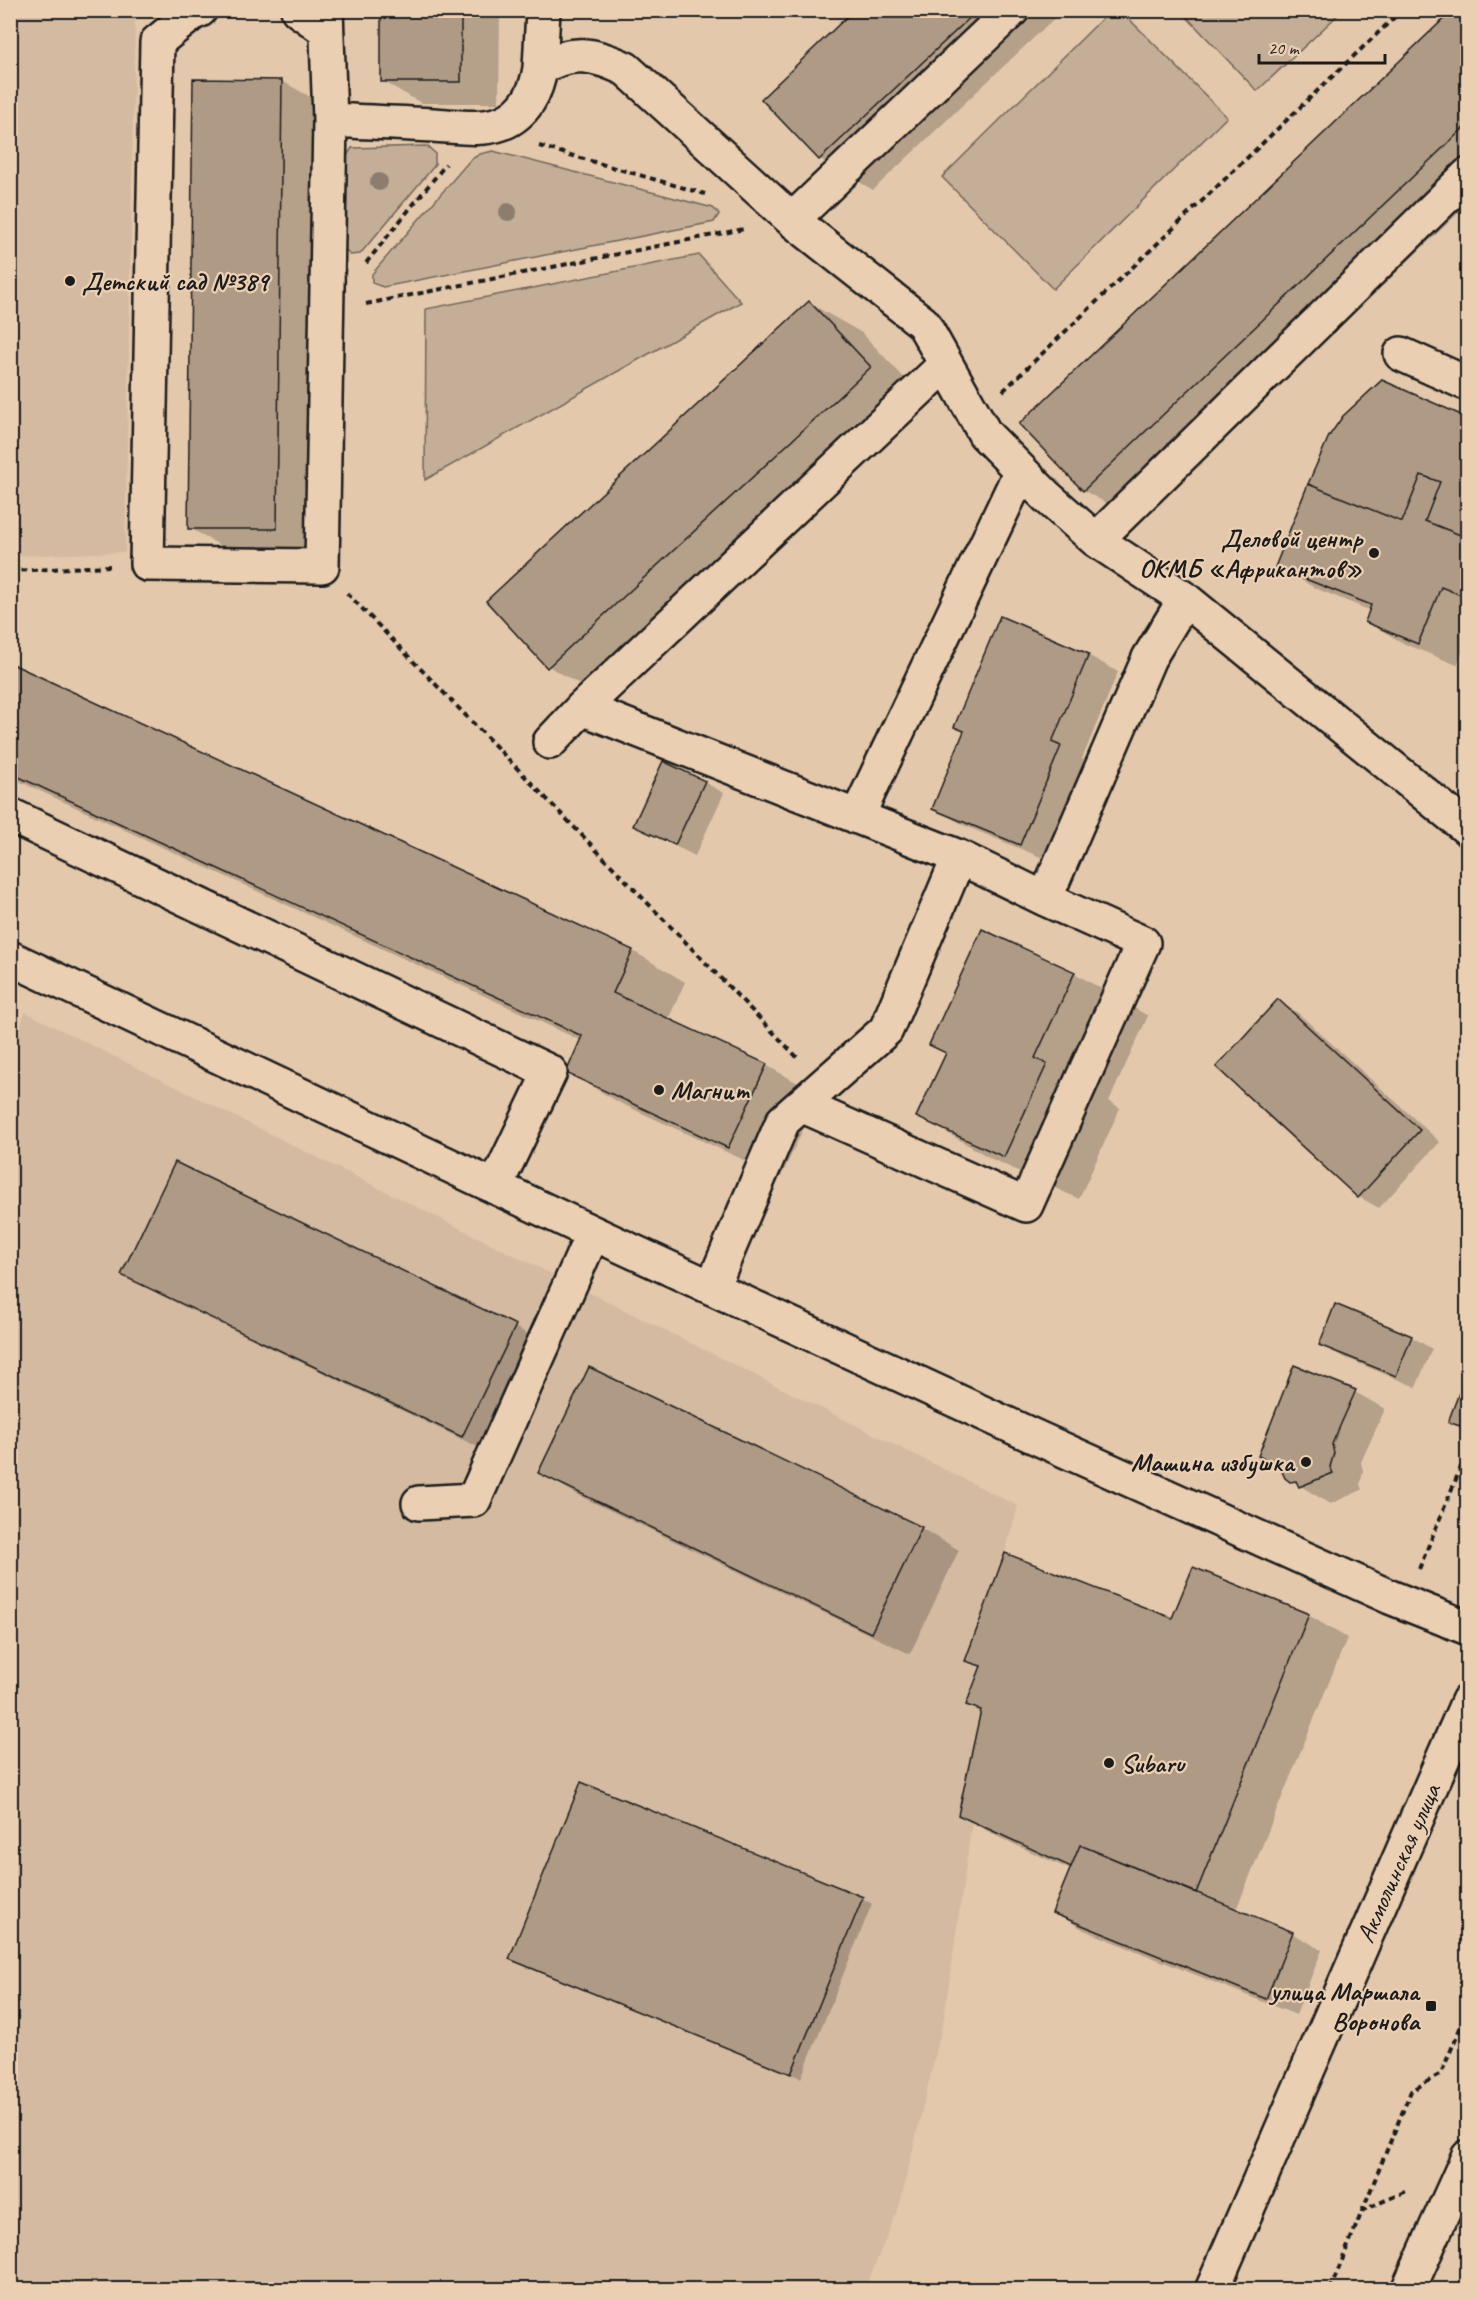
<svg xmlns="http://www.w3.org/2000/svg" width="1478" height="2300" font-family="Caveat,sans-serif">
<rect width="100%" height="100%" fill="#e3c8ac"/>
<filter id="ink" filterUnits="userSpaceOnUse"><feTurbulence type="fractalNoise" baseFrequency=".0167" numOctaves="2"/><feDisplacementMap in="SourceGraphic" scale="12" xChannelSelector="R" yChannelSelector="G"/><feConvolveMatrix kernelMatrix="1 2 1 2 8 2 1 2 1" color-interpolation-filters="sRGB"/></filter>
<g filter="url(#ink)">
<!-- built -->
<path fill="#d3baa1" d="M10,11h125l-10,541 -114,4z
M25,1012l993,494 -13,47 -40,107 16,6 -15,39 15,5 -23,105 14,7 -28,196 -44,186 -35,85 -854,1 -1,-1226z"/>
<!-- green -->
<path fill="#c5ae97" stroke="#70655a" stroke-width="1.5" d="M1111,10l10,1 106,106 -174,172 -111,-112z
M1181,11h161l-85,80z
M427,146l8,7v12l-75,89 -10,1 -7,-8 3,-90 6,-9z
M493,151l220,57 6,6 -5,8 -331,65 -11,-4v-9l98,-114 10,-6z
M699,255l42,47 -316,178 1,-171z"/>
<!-- shadow -->
<path fill="#0003" d="M383,10h117l-1,93h-78l-38,-22z
M857,10h206l-190,180 -53,-31 -57,-60z
M1468,10v194l-332,316 -53,-30z
M282,81l39,22 -5,448 -88,-1 -38,-22z
M809,303l53,30 61,65 -322,299 -53,-31z
M1468,419v219l-11,27 -52,-21 -38,-22 4,-11 -56,-23 -38,-22z
M1088,655l30,17 -36,87 8,5 -40,97 -87,-36 -29,-17 31,-76 -9,-6z
M10,664l623,287 52,31 -17,38 98,45 53,30 -38,82 -161,-74 -53,-31 15,-31 -572,-264z
M704,782l20,11 -29,63 -60,-30z
M1074,973l74,43 -39,85 11,7 -41,91 -87,-40 -74,-43z
M1278,1001l20,12 142,129 -61,66 -20,-11z
M176,1164l339,163 39,22 -53,109 -339,-162 -39,-22z
M1336,1306l76,31 20,12 -16,38 -75,-31 -20,-12z
M1468,1388v41l-18,-8z
M1355,1392l30,17 -24,53 2,9 -3,14 2,5 -32,14 -39,-24 -9,-12 -23,-13z
M540,1473l381,55 38,22 -49,104 -332,-159z
M1308,1615l39,23 -111,272 56,23 30,17 -26,65 -212,-85 -30,-18 17,-42 -73,-33 -39,-22 23,-102 -14,-9 14,-36 -15,-8 206,-40z
M862,1898l10,6 -71,174 -290,-120z"/>
<!-- building -->
<path fill="#af9a86" stroke="#1c1c1c" stroke-width="1.5" d="M381,10h80v72h-80z
M854,10h124l-159,150 -58,-61z
M1453,10h15v114l-385,367 -64,-67z
M193,79l89,1 -5,449h-89z
M809,301l62,66 -324,301 -61,-67z
M1382,380l86,38v120l-43,-17 15,-39 -19,-7 -19,47 -94,-38 21,-48 14,-20z
M1421,475l19,7 -15,39 43,17v60l-27,-11 -23,57 -53,-22 6,-17 -96,-38 33,-83 94,38z
M1000,616l89,38 -37,88 9,4 -41,99 -88,-36 32,-78 -10,-4z
M10,663l623,287 -20,43 154,71 -39,84 -162,-75 16,-37 -572,-263z
M663,761l42,20 -30,64 -42,-19z
M982,929l93,43 -40,86 12,6 -43,93 -88,-40 30,-64 -17,-8z
M1278,999l142,131 -62,68 -142,-131z
M175,1162l341,163 -54,112 -341,-162z
M1335,1304l77,32 -16,40 -77,-31z
M1294,1365l62,25 -24,54 2,9 -4,14 3,6 -34,14 -3,-6 -6,1 -5,-4 -6,-13 -21,-9z
M589,1367l333,160 -51,106 -333,-160z
M1462,1385l6,2v20l-8,19 -12,-4z
M1005,1553l167,65 21,-51 116,47 -113,279 -116,-48 -9,22 -113,-52 23,-105 -15,-5 15,-39 -16,-5z
M581,1782l282,115 -72,177 -282,-115z
M1080,1845l213,87 -27,67 -214,-86z"/>
<g fill="none" stroke-linecap="round" stroke-linejoin="round">
<!-- minor casing -->
<g stroke="#1c1c1c" stroke-width="38">
<path id="minor" d="M200,10l-7,3 -36,29 -10,522 175,2 8,-446 -4,-110
M298,10l28,20
M543,10l-3,58c32,-19 54,-14 86,1l166,151 131,103 62,111 62,63 49,43 89,59 283,230
M330,120c35,2 69,3 103,5 22,1 48,6 69,-2 23,-9 35,-32 38,-55
M792,220l220,-210
M1401,354l67,30
M1096,540l372,-365
M582,708l377,149
M550,742l32,-34 363,-343
M10,815l540,257 -55,115
M857,817l164,-346
M10,958l583,275 440,203 357,161 78,31
M801,1105l225,100 117,-262 -98,-44
M712,1288l71,-167 103,-91 73,-173 86,42 104,-241 36,-59
M419,1503l55,-3 119,-267
M1408,2290l60,-133"/>
</g>
<!-- major casing -->
<g stroke="#1c1c1c" stroke-width="38">
<path id="major" d="M1212,2290l256,-589"/>
</g>
<!-- path -->
<path stroke="#1c1c1c" stroke-width="4" stroke-dasharray="6 4.5" stroke-linecap="butt" d="M539,146l166,48
M366,263l80,-99
M366,304l378,-75
M1003,391l399,-381
M10,571l100,-5
M347,593l450,464
M1419,1569l49,-119
M1361,2211l48,-21
M1330,2290l81,-199 30,-17 27,-65"/>
<!-- minor -->
<use href="#minor" stroke="#ebcfb2" stroke-width="33"/>
<!-- major -->
<use href="#major" stroke="#ebcfb2" stroke-width="33"/>
</g>
<!-- trees -->
<g fill="#8d7d6e">
<circle cx="379" cy="182" r="9"/>
<circle cx="508" cy="212" r="9"/>
</g>
</g>
<!-- markers -->
<g fill="#1c1c1c" stroke="#ebcfb2" stroke-width="2">
<circle cx="70" cy="281" r="6"/>
<circle cx="1374" cy="553" r="6"/>
<circle cx="659" cy="1090" r="6"/>
<circle cx="1306" cy="1462" r="6"/>
<circle cx="1109" cy="1763" r="6"/>
<rect x="1425" y="2000" width="12" height="12" rx="3"/>
</g>
<g text-anchor="middle" stroke-width="4.5" stroke-linejoin="round" paint-order="stroke">
<!-- poi labels -->
<g font-size="26" font-weight="bold" fill="#1c1c1c" stroke="#ebcfb2" text-anchor="start">
<text x="82" y="290">Детский сад №389</text>
<text x="1362" y="547" text-anchor="end">Деловой центр<tspan x="1362" dy="30">ОКМБ «Африкантов»</tspan></text>
<text x="671" y="1099">Магнит</text>
<text x="1294" y="1471" text-anchor="end">Машина избушка</text>
<text x="1121" y="1772">Subaru</text>
<text x="1419" y="2000" text-anchor="end">улица Маршала<tspan x="1419" dy="30">Воронова</tspan></text>
</g>
<!-- street labels -->
<g font-size="26" fill="#1c1c1c" stroke="#ebcfb2">
<text transform="translate(1398 1863) rotate(-66)" y="9">Акмолинская улица</text>
</g>
</g>
<!-- margin -->
<rect width="1478" height="2300" fill="none" stroke="#ebcfb2" stroke-width="36"/>
<rect x="18" y="18" width="1442" height="2264" fill="none" stroke="#1c1c1c" stroke-width="2" filter="url(#ink)"/>
<!-- scale -->
<path d="M1259 54v9h126v-9" fill="none" stroke="#1c1c1c" stroke-width="3"/>
<text x="1268" y="54" font-size="18" fill="#1c1c1c" stroke="#ebcfb2" stroke-width="4.5" paint-order="stroke">20 m</text>
</svg>
